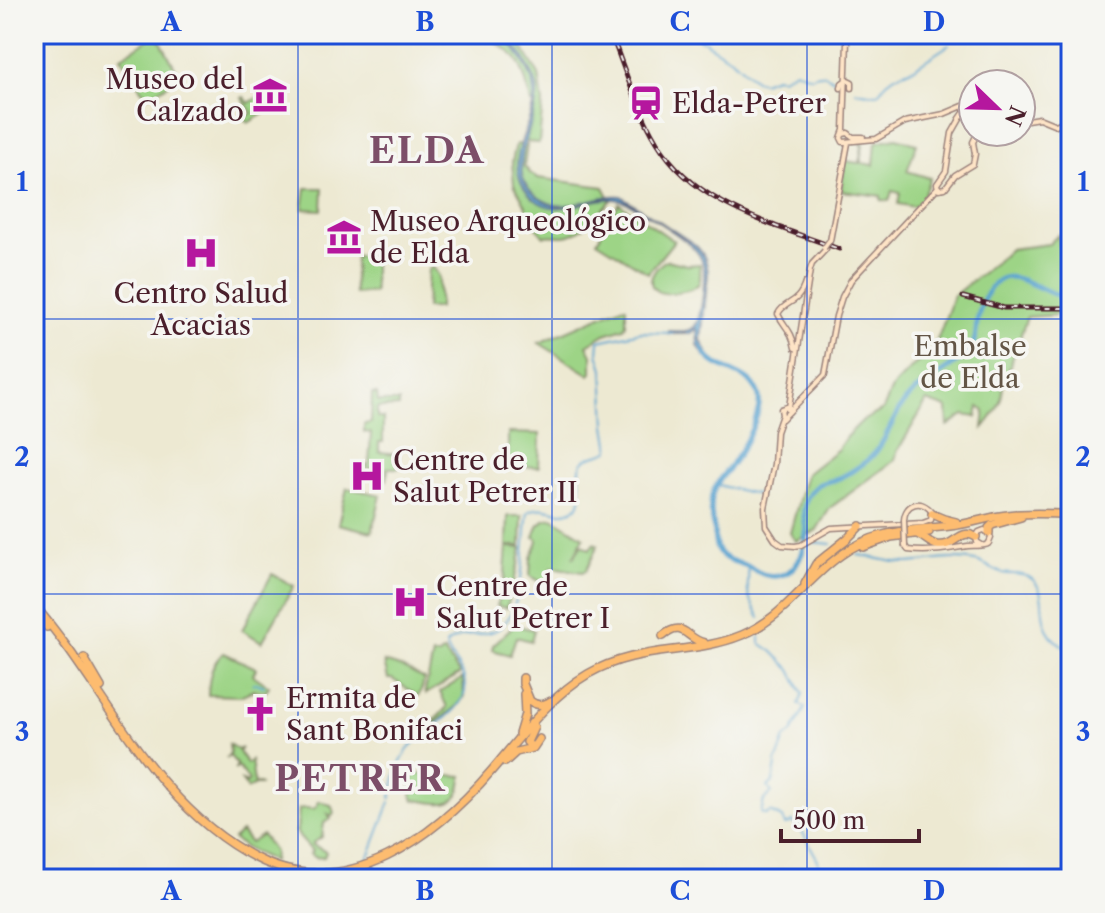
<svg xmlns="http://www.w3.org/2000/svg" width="1105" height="913" font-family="'Libre Caslon Text',serif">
<rect width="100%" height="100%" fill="#f6f6f2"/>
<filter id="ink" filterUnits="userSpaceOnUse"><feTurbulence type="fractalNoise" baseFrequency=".0125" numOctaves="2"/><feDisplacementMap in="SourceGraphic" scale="16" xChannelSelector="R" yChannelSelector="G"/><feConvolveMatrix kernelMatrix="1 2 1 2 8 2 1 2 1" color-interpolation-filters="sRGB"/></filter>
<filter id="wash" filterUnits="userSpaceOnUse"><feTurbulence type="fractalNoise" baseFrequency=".006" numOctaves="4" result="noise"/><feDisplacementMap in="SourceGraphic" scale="32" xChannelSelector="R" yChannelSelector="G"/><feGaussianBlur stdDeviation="1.8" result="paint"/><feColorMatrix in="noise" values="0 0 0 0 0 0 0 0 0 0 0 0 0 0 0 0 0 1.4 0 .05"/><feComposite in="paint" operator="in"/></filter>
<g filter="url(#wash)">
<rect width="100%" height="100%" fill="#ede9d2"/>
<!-- green -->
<path fill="#9dd486" stroke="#747a58" stroke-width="2" d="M157,34l22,41 -3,5 -28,16 -8,-8 -19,-31z
M478,34h29l14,11 18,30 4,28 -4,40 -13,-1 9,-38 -4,-1c-9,-41 -13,-53 -53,-69z
M260,87l8,14 7,-4 5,6 -6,4 -2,-2 1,3 -25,15 -3,-5 7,-5 -10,-15 2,-1 5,6 11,-7 -3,-7z
M896,138l21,6 -10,27 23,7 -9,23 -8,6 -15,-3 2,-11 -8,-2 -3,10 -8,-1v-4l-40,-5 4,-30 14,2 3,-16 -1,-5h2l-2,21 13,2 2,-23z
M516,144l11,1 -3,21 6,7 8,5 66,9 7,13c-12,12 -29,35 -47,36 -7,0 -13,-1 -20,0l-10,-11 -10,-23 -10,-18 -2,-22z
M306,188h17l-1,22 -19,-1z
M619,203l55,38 -26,32 -51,-32z
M1058,235l2,18 11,22v39l-44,3 -24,69c-1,19 -9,29 -20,42l2,-17 -6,-4 -2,10 -13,-2 -16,11 -1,-18 -20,-7 -30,51 -2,8 -65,48 -14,23 -20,10 -6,-8 16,-59 32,-25 8,-12 16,-16 21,-11 9,-22 22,-23 18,-11 22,-59 41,-32 15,-14 39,-5z
M374,255v37l-19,2 -1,-2 1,-36z
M666,260l22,5 12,-1c0,5 1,14 -1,19 -4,8 -34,13 -42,8 -14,-9 0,-25 9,-31z
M433,267l6,9v32h-13l2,-38z
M624,306l2,1v18l-2,3 -19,6 -18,11 5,10v17l-2,3 -51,-32z
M372,394h5l1,8h21v5l-22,1v10h6v24h-4v10l20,2v14h-11l-1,12 -2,-1v-11h-10v11h-3v-11l-9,1v-4h6l2,-32 -7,-1v-8l7,-1z
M508,433l32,1 -1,33 -31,-1z
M347,488l34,7 -9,37 -34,-8z
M508,516h14l-1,30h-14z
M553,518l31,19 -11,21 9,-13 8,4 4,-6 4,2 -12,26 -4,1 -30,-5 -7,17 -15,-8 1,-18 7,-17 -1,-3 -3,-1 5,-13h2l3,-4z
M507,547l15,1 -12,50 -4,10 -9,-2 7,-22z
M272,574l22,12 -32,56 -20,-12z
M514,625l20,5 -3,11 -15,-4 -6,18 -18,-5 1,-5z
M444,652l16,22 -34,20 -1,-3 8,-36 6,1 1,-3z
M224,653l32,15 -3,7 16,11 -3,5 -13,-1 -13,6 -32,-1c1,-17 3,-33 16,-42z
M384,662l19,6 21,11c-1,7 -3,16 -9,19l-1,-5 -22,-14h-4z
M463,678l1,19 -6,8 -35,28 24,-26 -7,-15z
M229,744l9,6 4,-2 -3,4 8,12 4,-4 3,23 7,2h-6l-7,4 -6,-8 5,2 2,-2 -11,-14 -4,3 3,-5 -7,-9 -4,2 4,-5z
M428,771h15l4,4 15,1c-2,36 -21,27 -48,24l-4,-10 4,-16h9z
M319,801l12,4 3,7 -2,4 -4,-2 3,5 -7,4 -2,14 -9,6v2l13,7 -2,5c-6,1 -11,1 -14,-3l2,-3 -12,-13 -4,-7 1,-1 2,-21 7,-1 7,1 4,-3z
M241,832l9,11 12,-8 12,17 -1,9 -26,-12 -14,-10z"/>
<!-- water -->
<path fill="#58a3d0" stroke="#51617e" stroke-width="2" d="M480,34c21,0 35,7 45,26 5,11 13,21 12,34 -2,39 -41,86 12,109 19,9 50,-10 72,-7l73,48c10,9 13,17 14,30l-7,66 6,12 -3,3 -6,-10 -1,-16 -8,5h-20v-3c8,0 18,2 24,-3 9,-6 12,-48 11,-59 -1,-7 -3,-12 -7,-17 -10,-14 -49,-36 -65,-47 -35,-23 -75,28 -107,-16 -23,-32 13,-69 9,-101 -2,-14 -12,-28 -19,-39l-4,-4z"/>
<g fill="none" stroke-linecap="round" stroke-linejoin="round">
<!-- stream -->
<path stroke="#58a3d0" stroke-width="2" d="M695,34l5,6 6,1 1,3 26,16 22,20 7,2 13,-5 7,1 13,-8 14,6
M549,40l5,4h8l23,-7 23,1 16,-4
M526,42l16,-4
M812,76c11,-5 16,0 25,6
M856,91l20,3 3,-2 8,-10 8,-6 19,-8 35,-23
M717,485l43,10
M805,546l6,-4 21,2
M858,555c17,2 32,8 49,8 23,-1 44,-7 68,-2 9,1 16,9 27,12 10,2 23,0 30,6 22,19 -6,48 39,72
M747,566c4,13 -3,24 4,35
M752,603l8,15
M760,637v6l12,8 19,19 12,24 -4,10 6,4 -13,25 -7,5 -9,25
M252,684l4,-1 8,3
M776,765l-3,17 -5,5 4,6 -8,7 -3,13 5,2 4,-3 12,6 3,7 6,-2
M391,798c4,-19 4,-30 16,-47 15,-21 62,-39 58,-67 -1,-15 -15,-24 -19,-39 12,-13 32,-8 48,-14 32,-13 29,-90 34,-119 17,-10 28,5 44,-2 17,-7 2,-34 10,-47 6,-9 20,-7 28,-13l-4,-25 -3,-56 -5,-16 1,-12 42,-9 31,1
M792,821l11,12 15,27c2,7 -6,11 -4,19
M365,862l6,-10 19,-50
M353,879l7,-8"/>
<!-- river -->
<path stroke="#58a3d0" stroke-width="5" d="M703,349c1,2 5,9 7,10 13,13 41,14 48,34 7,18 -16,57 -27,72 -6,8 -13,15 -17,25 -6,14 -2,27 0,41 1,8 0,16 6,23 8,9 23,8 33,15 31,20 52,-5 53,-37 0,-8 -3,-16 -2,-24 1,-7 5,-16 11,-21 6,-6 15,-5 22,-8 10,-4 22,-12 31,-19 20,-17 24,-47 43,-65 19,-19 44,-25 61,-49 6,-9 3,-19 6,-29 3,-14 11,-34 25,-39 17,-6 48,20 68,21"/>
</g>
</g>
<g filter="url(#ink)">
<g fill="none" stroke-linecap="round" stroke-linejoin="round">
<!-- secondary casing -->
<g stroke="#9c847e" stroke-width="7">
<path id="secondary" d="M847,41l-3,89 -3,8 2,4 33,-3 29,-17 39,-8 19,-8 3,4 -7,10
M848,80l4,2v6
M841,88l1,-5 4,-3
M1021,121l18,-3 17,7 6,-3 9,-10
M843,134l5,-1 5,4h10
M938,188l-1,-4 9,-13 6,-38 8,-14
M939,189l6,-1 10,-13 18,-11 2,-10 -2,-12 5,-10
M830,241l18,-98
M795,348c-3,-18 -11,-21 -17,-34 7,-14 20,-8 27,-31
M789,407l21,-137 2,-6 14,-15
M789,412l-2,-5 -6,2 1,6 -6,17 -2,32 -9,44 1,18 9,14 7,5 13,1 6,-1 30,-17 92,-5 8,-3 1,-8c-11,-14 -27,-9 -28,8
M782,419l43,-44 11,-59 6,-19 9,-17 87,-93
M905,546l3,4c21,3 40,-1 60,-4 6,-1 16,1 20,-2 2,-2 2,-4 3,-6l-2,-5 -5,-3 -5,2 -3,5 1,5 5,3"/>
</g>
<!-- motorway casing -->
<g stroke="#9c847e" stroke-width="10">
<path id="motorway" d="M932,514l12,5 12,3
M989,533v-5l3,-3 29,-8
M919,535c7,3 11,9 18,10 19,3 22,-18 39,-8
M863,547l28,-10 38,-5
M805,584l11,-20 32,-26 12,-12
M34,597l5,1
M34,605c73,84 118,200 222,253 91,47 180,-22 237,-89 29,-34 57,-73 95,-95 51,-30 103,-18 154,-39 42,-17 63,-55 99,-80 36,-26 68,-24 109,-29 20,-2 38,-9 57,-11 21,-3 43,-1 64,-1
M34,613l13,14
M663,636c21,-17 23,3 41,7
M84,658l17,29
M523,678v6l7,17c7,5 13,5 21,0
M519,734l6,-20 -1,-20
M534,746h-4l-3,-4 7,-15
M505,762l11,-10 17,-4 6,-9"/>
</g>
<!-- secondary -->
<use href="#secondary" stroke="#fee4c6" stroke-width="4"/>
<!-- motorway -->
<use href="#motorway" stroke="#fdbc70" stroke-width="7"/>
<!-- rail casing -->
<g stroke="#4a1f2b" stroke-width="5">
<path id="rail" d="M611,34c14,36 26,75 46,108 38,64 116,82 182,107
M963,297l41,11h67"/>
</g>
<!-- rail -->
<use href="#rail" stroke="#f6f6f2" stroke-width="2" stroke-dasharray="6" stroke-linecap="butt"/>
<!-- secondary-bridge casing -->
<g stroke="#9c847e" stroke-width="7" stroke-linecap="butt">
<path id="secondary-bridge" d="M824,248l5,-7
M904,520l1,26"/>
</g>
<!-- secondary-bridge -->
<use href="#secondary-bridge" stroke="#fee4c6" stroke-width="4"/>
</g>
</g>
<!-- grid -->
<path fill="none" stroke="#1d4ed8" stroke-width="2" stroke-opacity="0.55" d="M298,34v845M552,34v845M807,34v845M34,319h1037M34,594h1037"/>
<!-- icons -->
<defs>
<g id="museum-bare" transform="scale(2.76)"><path d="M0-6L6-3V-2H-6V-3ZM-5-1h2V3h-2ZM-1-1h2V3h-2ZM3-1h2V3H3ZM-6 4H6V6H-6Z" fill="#b5179e" stroke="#f6f6f2" stroke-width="2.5" paint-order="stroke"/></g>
<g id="station-bare" transform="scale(2.76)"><path d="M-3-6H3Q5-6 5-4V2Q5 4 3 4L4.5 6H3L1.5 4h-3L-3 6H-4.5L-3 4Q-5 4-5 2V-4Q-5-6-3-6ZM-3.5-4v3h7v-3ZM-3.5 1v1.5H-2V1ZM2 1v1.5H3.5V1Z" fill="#b5179e" stroke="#f6f6f2" stroke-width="2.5" paint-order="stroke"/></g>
<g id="hospital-bare" transform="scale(2.76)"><path d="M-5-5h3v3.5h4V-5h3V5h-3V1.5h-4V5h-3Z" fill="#b5179e" stroke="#f6f6f2" stroke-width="2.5" paint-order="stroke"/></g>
<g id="church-bare" transform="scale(2.76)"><path d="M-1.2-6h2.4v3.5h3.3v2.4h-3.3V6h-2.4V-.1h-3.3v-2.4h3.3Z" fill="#b5179e" stroke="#f6f6f2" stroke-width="2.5" paint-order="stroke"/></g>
</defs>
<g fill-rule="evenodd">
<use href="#museum-bare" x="270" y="95"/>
<use href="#station-bare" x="646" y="103"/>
<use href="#museum-bare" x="344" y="237"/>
<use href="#hospital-bare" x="201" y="253"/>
<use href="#hospital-bare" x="367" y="476"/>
<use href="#hospital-bare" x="410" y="602"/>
<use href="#church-bare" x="260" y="714"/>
</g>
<g text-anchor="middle" stroke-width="7" stroke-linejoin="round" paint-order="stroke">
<!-- poi labels -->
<g font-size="28" fill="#4a1f2b" stroke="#f6f6f2" text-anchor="start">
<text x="244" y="89" text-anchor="end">Museo del<tspan x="244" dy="32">Calzado</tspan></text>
<text x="672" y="113">Elda-Petrer</text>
<text x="370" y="231">Museo Arqueológico<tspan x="370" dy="32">de Elda</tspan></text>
<text x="201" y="303" text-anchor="middle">Centro Salud<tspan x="201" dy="32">Acacias</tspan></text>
<text x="393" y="470">Centre de<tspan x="393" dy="32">Salut Petrer II</tspan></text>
<text x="436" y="596">Centre de<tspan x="436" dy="32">Salut Petrer I</tspan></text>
<text x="286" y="708">Ermita de<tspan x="286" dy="32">Sant Bonifaci</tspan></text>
</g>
<!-- park labels -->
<g font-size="28" fill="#635546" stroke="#f6f6f2">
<text x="970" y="356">Embalse<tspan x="970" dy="32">de Elda</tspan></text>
</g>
<!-- district labels -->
<g font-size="36" font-weight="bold" letter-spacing="2" fill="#7c4e68" stroke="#f6f6f2">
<text x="427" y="163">ELDA</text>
<text x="360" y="791">PETRER</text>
</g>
</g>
<!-- margin -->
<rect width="1105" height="913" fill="none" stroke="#f6f6f2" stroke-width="88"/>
<!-- north arrow -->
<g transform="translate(997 108) rotate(113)"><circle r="38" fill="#f6f6f2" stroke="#b1a0a2" stroke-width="2"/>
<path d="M0-6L14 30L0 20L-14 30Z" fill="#b5179e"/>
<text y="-12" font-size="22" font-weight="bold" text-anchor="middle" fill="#4a1f2b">N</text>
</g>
<!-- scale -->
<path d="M781 829v12h138v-12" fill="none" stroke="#4a1f2b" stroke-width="4"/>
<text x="793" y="829" font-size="24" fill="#4a1f2b" stroke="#f6f6f2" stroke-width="6" paint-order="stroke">500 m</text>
<rect x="44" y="44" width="1017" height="825" fill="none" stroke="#1d4ed8" stroke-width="3"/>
<g font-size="26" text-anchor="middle" font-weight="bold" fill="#1d4ed8">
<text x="171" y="31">A</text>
<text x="425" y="31">B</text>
<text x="680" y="31">C</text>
<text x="934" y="31">D</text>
<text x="22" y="191">1</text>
<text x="1083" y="191">1</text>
<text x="22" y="466">2</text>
<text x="1083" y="466">2</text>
<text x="22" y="741">3</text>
<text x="1083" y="741">3</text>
<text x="171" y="900">A</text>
<text x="425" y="900">B</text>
<text x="680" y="900">C</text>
<text x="934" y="900">D</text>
</g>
</svg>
